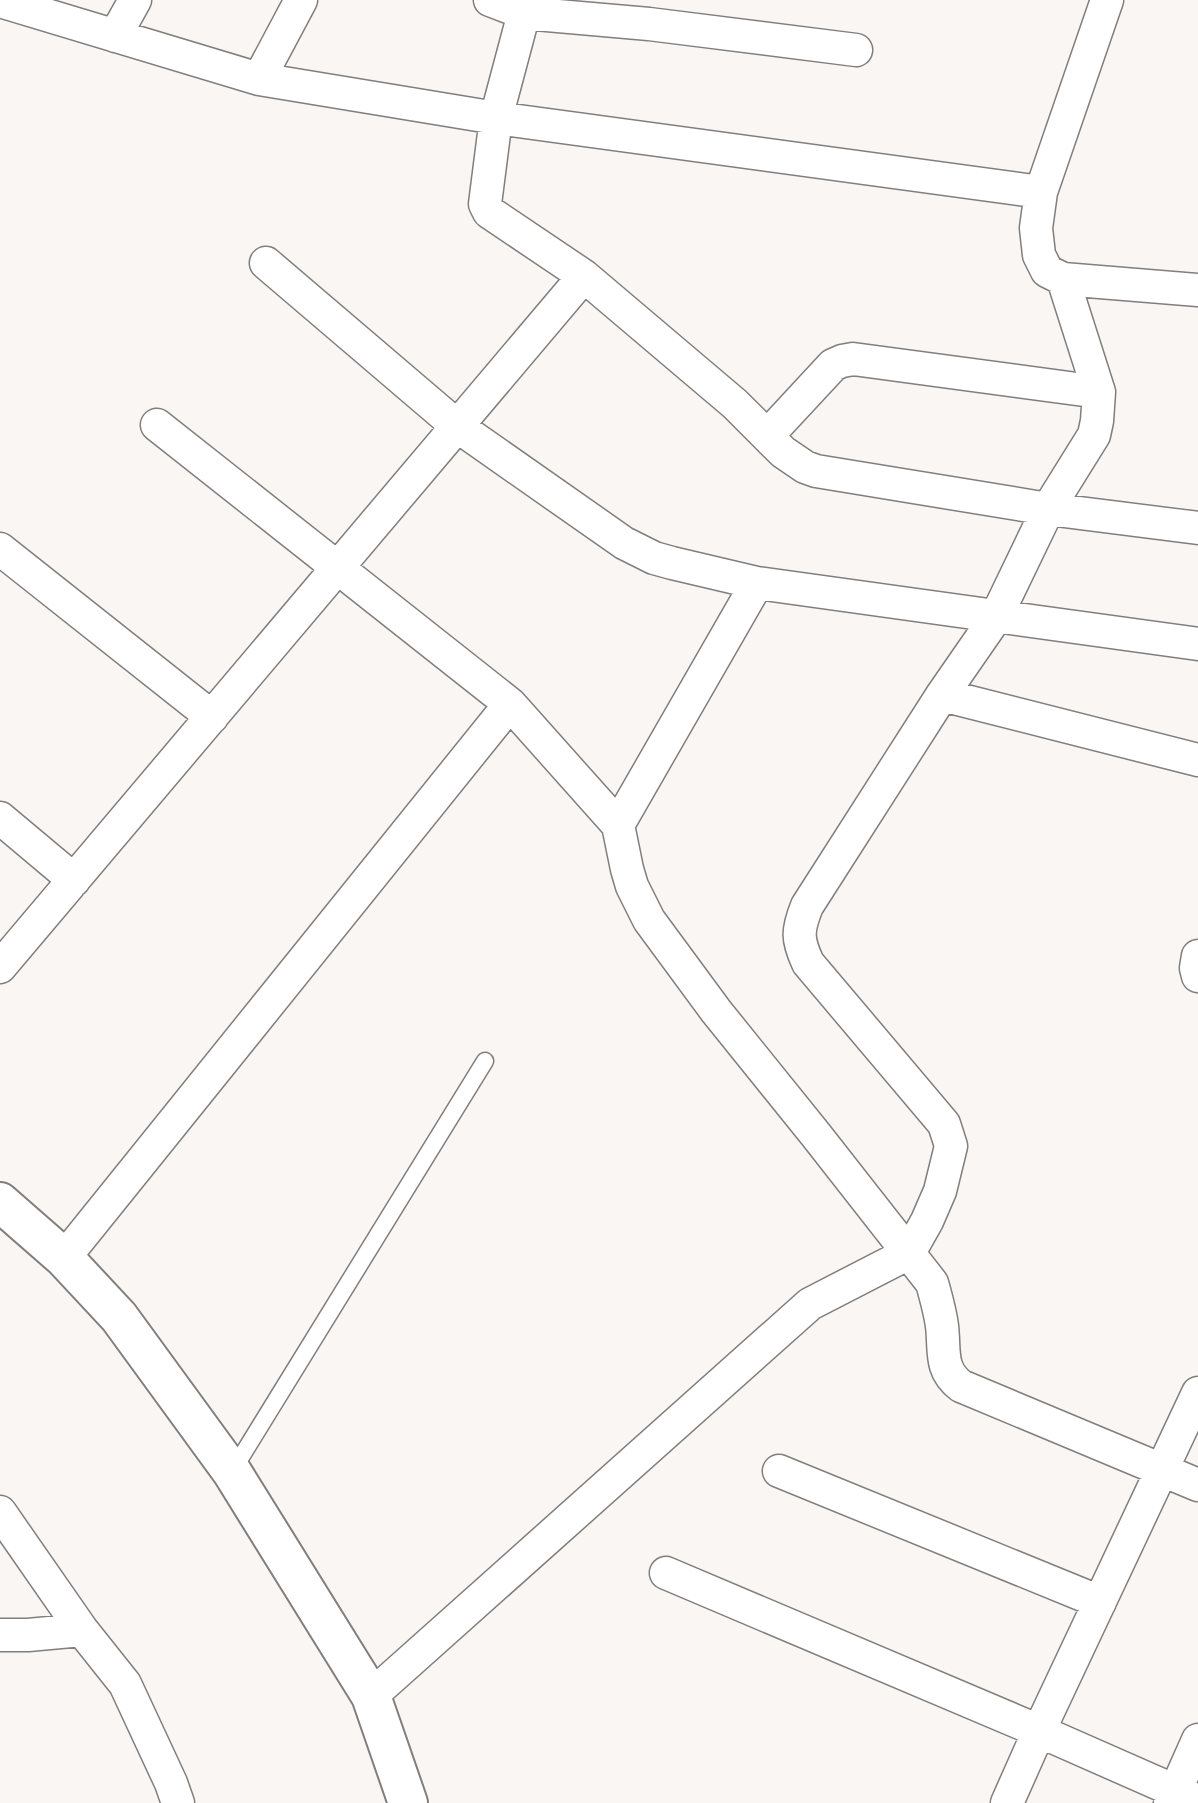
<svg xmlns="http://www.w3.org/2000/svg" width="1198" height="1803" font-family="Commissioner,sans-serif">
<rect width="100%" height="100%" fill="#faf6f4"/>
<g fill="none" stroke-linecap="round" stroke-linejoin="round">
<!-- lane casing -->
<g stroke="#817e7c" stroke-width="19">
<path id="lane" d="M233,1470l252,-409"/>
</g>
<!-- street casing -->
<g stroke="#817e7c" stroke-width="35">
<path id="street" d="M490,0l34,13 -28,105 -11,86 4,8 95,64 151,128 48,48 22,15 11,4 232,38 150,19
M1107,0l-66,192 -5,36 3,27 8,16 16,8 135,11
M0,1l259,78 42,-79
M524,13l125,11 207,26
M115,36l20,-36
M259,79l237,39 545,74
M266,263l191,163 167,117 30,15 18,5 85,20 441,61
M767,436l66,-71 9,-4 11,-2 246,33
M0,549l212,168
M942,695l256,65
M510,704l108,121 9,44 5,17 17,34 67,91 100,124 116,148c4,14 8,28 10,43 3,25 -3,43 19,60l237,99
M0,818l74,62
M618,825l139,-242
M1198,956l-2,12 2,8
M0,967l584,-691
M64,1258l446,-554 -353,-279
M779,1471l321,131
M0,1512l82,118 43,54 46,99 7,20
M666,1573l373,158 159,70
M0,1635h28l54,-5
M371,1696l439,-392 99,-51 18,-32 13,-30 11,-45 -7,-22 -136,-161c-11,-24 -11,-32 -1,-57l135,-211 54,-78 52,-108 46,-74 3,-14 2,-29 -36,-113
M1007,1803l32,-72 159,-338
M1170,1803l28,-63"/>
</g>
<!-- secondary casing -->
<g stroke="#817e7c" stroke-width="42">
<path id="secondary" d="M0,1202l64,56 55,59 113,155 139,224 37,107"/>
</g>
<!-- lane -->
<use href="#lane" stroke="#fff" stroke-width="16"/>
<!-- street -->
<use href="#street" stroke="#fff" stroke-width="32"/>
<!-- secondary -->
<use href="#secondary" stroke="#fff" stroke-width="38"/>
</g>
</svg>
